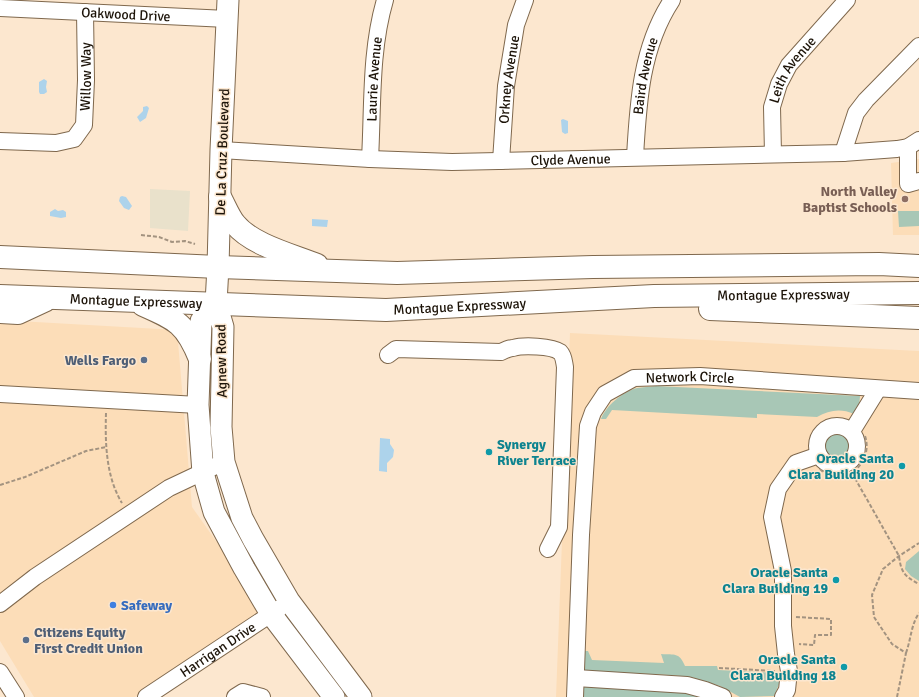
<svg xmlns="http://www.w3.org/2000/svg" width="919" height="697" font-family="Signika,sans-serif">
<rect width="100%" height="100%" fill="#fce7cf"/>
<!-- built -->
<path fill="#fcddb8" d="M919,159v76h-26l-2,-72z
M0,320l177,10 15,177 72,102 -129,88h-101l-34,-56z
M570,333l349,18v346h-363z"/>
<!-- industrial -->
<path fill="#e9e1cb" d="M150,189l40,2 -2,40 -38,-3z"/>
<!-- green -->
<path fill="#a8c7b6" d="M898,211h21v15l-20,1z
M656,386l204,10 -1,11 -5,7c-13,-6 -25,-4 -37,3l-60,-3v4l-145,-8 -6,9h-5c5,-13 21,-27 36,-31 6,-1 13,-1 19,-2z
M825 446a13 13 0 1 1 26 0a13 13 0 1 1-26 0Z
M919,551v30l-8,-5 -6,-7 1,-7z
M583,651h5l4,9 72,3 -3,-9c14,1 18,-2 24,12h32l1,4 62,3v9l-6,14 -34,1 -20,-11 -29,-9 -21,-2 -86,-4z
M586,685l94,5 30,7h-129l2,-10z"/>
<!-- water -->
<path fill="#add3eb" d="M44,79l3,2 -1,6 1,5 -3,2h-4l-1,-2v-10z
M147,106l2,2 -3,10 -6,4 -3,-5 6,-6v-4z
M563,119l5,2v12l-3,1 -3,-2 -1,-12z
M122,196l4,1 6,9 -3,4 -5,-2 -5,-7 1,-4z
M55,209l3,2 5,-1 3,2v5l-5,1 -11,-2v-4z
M312,219l16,1 -1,7 -15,-1z
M380,438l10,1v5l4,6 -1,7 -6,6v9l-8,-1z"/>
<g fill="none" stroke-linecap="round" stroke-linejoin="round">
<!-- minor casing -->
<g stroke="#7f684d" stroke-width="18">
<g id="minor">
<path id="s1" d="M0,8l227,11"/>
<path id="s2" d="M0,141l56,2 18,-4 10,-14 2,-45 -1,-68"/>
<path d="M908,147v37l11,-3"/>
<path id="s3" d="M221,150l149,9 82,3 391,-9 54,-4 11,-2 11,-7"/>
<path d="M843,153l13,-40 10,-13 53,-54"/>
<path id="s4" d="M773,154l-1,-47 7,-23 10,-19 58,-65"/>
<path id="s5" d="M635,157c3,-54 6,-110 37,-157"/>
<path id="s6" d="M370,159c3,-53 0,-108 15,-159"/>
<path id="s7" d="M501,161l5,-75 10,-61 9,-25"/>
<path d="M388,355l8,-6 105,3c4,-2 8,-4 12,-4 10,-3 39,-2 47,4 4,4 4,10 5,15l-6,160 -11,22"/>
<path d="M0,394l198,11"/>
<circle cx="837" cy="446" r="20"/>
<path d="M852,431l26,-42"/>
<path d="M0,604l35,-27 134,-89 55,-26"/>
<path d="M0,672l16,25"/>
<path d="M576,678l111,7 18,5 18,7"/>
<path id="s8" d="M146,697l134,-89"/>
<path d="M235,697l8,-5 19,5"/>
<path id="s9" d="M575,697l6,-162 7,-109 5,-14 12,-18 29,-16 66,-2 219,15"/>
<path d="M783,697l4,-7 2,-19 -3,-17 -3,-28v-55l-11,-54 6,-28 18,-26 23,-8"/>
</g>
</g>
<!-- major casing -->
<g stroke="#7f684d" stroke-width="23">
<path id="major" d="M228,0l-7,150 -3,117 -2,36 7,24 -2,100 3,35 18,56 11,21 36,62 72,96
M216,303l-15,18 -3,84 5,68 11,39 30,56 27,46 63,83"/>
</g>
<!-- highway casing -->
<g stroke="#7f684d" stroke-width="24">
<g id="highway">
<path d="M220,197c5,9 9,20 15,27 17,21 57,31 82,41"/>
<path d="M0,257l218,10 179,6 196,-6 286,-3 40,2"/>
<path id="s10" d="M0,296l386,14 268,-14 265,-3"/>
<path d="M143,305c34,15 43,19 57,54"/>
<path d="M710,309l209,9"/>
<path d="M0,312l18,1 28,-13"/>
</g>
</g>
<!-- path -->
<path stroke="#a39380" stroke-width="2" stroke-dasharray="4 2" stroke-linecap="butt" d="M141,235l18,2 13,5 13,-1 10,3
M106,413c-1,30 0,64 16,90
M820,469c3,4 8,6 14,7 22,3 38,-20 31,-40
M852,473l47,83c2,16 5,20 20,28
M0,485l25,-8 61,-26 20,-4
M796,617l35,2v16h-16l-1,10 -15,-1
M906,653c5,-14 5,-28 13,-40
M719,668l56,3
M897,697l9,-44 -14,-9 -18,-27 -2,-22 11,-26 16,-13 20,-13"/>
<!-- minor -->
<use href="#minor" stroke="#fff" stroke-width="16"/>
<!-- major -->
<use href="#major" stroke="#fff" stroke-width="21"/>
<!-- highway -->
<use href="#highway" stroke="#fff" stroke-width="22"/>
</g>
<!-- markers -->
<circle fill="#8d6e63" stroke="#fce7cf" stroke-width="1.5" cx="905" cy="199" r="4"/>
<g fill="#5c6f8a" stroke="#fce7cf" stroke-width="1.5">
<circle cx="144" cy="360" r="4"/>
<circle cx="26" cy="640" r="4"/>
</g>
<g fill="#0f9aa8" stroke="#fce7cf" stroke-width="1.5">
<circle cx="489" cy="452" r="4"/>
<circle cx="902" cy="466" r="4"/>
<circle cx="836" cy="580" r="4"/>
<circle cx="844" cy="667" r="4"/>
</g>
<circle fill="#3f7fe0" stroke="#fce7cf" stroke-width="1.5" cx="113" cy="605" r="4"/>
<g text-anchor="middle" stroke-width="3" stroke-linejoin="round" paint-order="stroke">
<!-- street labels -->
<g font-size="14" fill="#1c1308" stroke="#fce7cf">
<text dy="5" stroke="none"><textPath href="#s1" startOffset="126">Oakwood Drive</textPath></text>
<text dy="5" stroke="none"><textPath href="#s4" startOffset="90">Leith Avenue</textPath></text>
<text dy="5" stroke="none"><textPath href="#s5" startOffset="82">Baird Avenue</textPath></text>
<text dy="5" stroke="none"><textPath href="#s2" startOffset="140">Willow Way</textPath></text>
<text dy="5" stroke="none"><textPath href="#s6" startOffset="80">Laurie Avenue</textPath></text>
<text dy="5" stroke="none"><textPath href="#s7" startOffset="82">Orkney Avenue</textPath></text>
<text transform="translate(222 152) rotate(-88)" y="5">De La Cruz Boulevard</text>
<text dy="5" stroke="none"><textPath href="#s3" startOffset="350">Clyde Avenue</textPath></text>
<text dy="5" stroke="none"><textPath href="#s10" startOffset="784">Montague Expressway</textPath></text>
<text dy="5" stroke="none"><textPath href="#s10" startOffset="136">Montague Expressway</textPath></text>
<text dy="5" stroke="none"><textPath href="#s10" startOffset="460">Montague Expressway</textPath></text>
<text transform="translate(221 361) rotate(-91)" y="5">Agnew Road</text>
<text dy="5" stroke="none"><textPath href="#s9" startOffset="397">Network Circle</textPath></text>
<text dy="5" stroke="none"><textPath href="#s8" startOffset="86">Harrigan Drive</textPath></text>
</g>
<!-- education labels -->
<g font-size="14" font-weight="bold" fill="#785e54" stroke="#fce7cf" text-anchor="end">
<text x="897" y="196">North Valley<tspan x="897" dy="16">Baptist Schools</tspan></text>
</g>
<!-- service labels -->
<g font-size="14" font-weight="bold" fill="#4e5e75" stroke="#fce7cf" text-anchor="end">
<text x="136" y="365">Wells Fargo</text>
<text x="34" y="637" text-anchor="start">Citizens Equity<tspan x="34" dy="16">First Credit Union</tspan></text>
</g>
<!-- culture labels -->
<g font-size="14" font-weight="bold" fill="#0d838f" stroke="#fce7cf" text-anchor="end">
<text x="497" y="449" text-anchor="start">Synergy<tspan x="497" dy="16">River Terrace</tspan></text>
<text x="894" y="463">Oracle Santa<tspan x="894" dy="16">Clara Building 20</tspan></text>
<text x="828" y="577">Oracle Santa<tspan x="828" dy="16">Clara Building 19</tspan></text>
<text x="836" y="664">Oracle Santa<tspan x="836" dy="16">Clara Building 18</tspan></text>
</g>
<!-- shop labels -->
<g font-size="14" font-weight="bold" fill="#366cbe" stroke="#fce7cf" text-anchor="start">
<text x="121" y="610">Safeway</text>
</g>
</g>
</svg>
